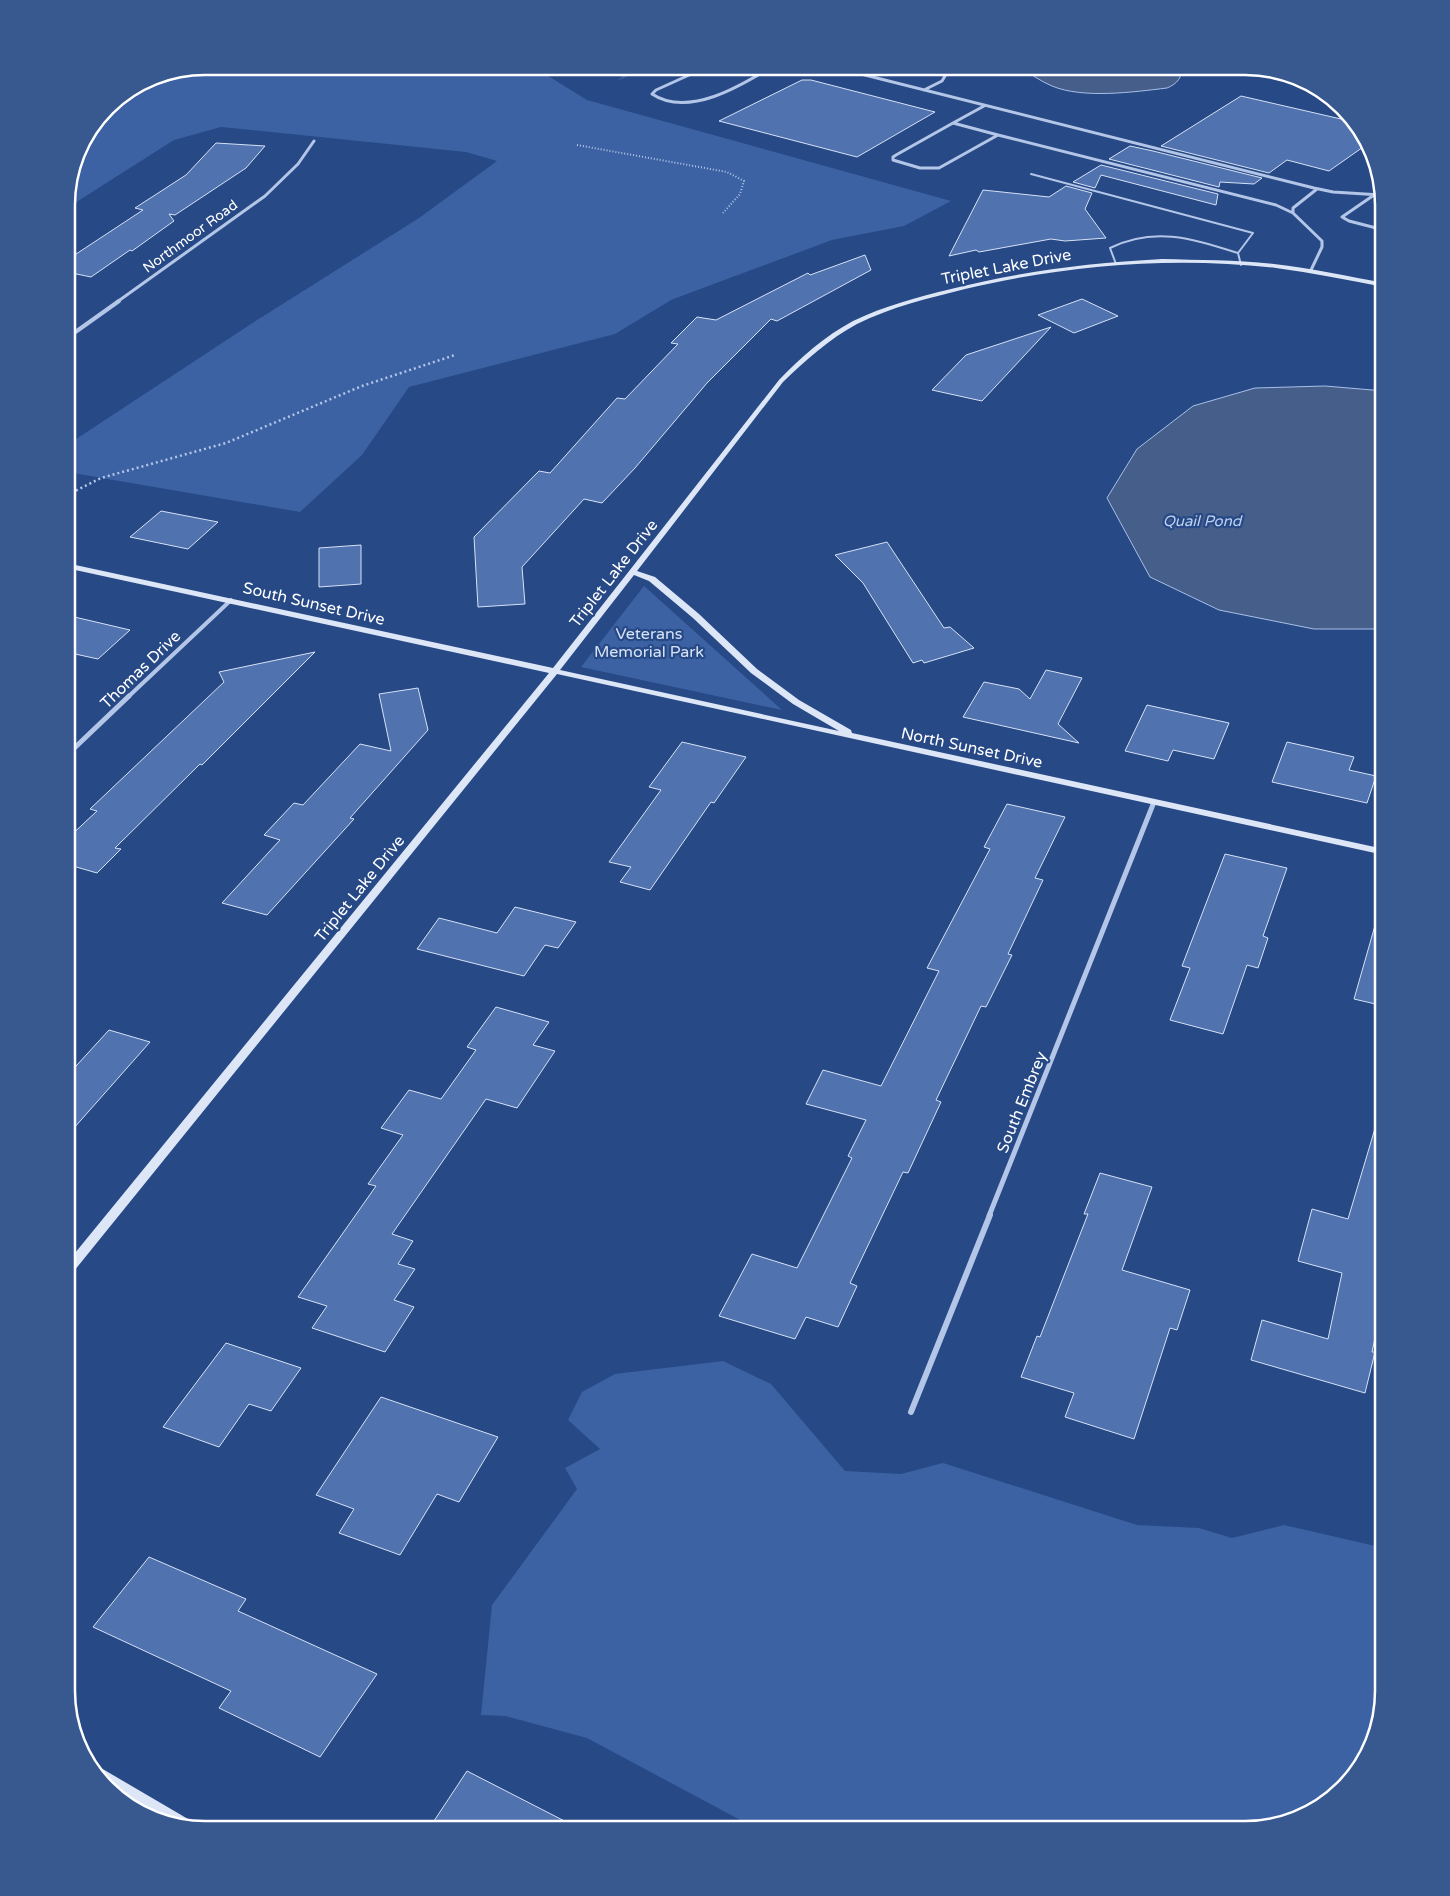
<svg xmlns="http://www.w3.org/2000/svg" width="1450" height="1896" font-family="'Varela Round',sans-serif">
<rect width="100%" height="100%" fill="#274986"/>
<!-- green -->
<path fill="#3c62a3" d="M205,66h184l156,8 42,26 364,101 -47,25 -72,14 -161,60 -56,34 -206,53 -47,68 -62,57 -233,-40v-27l187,-123 165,-104 78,-57 -31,-9 -245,-25 -47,13 -107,68v-12l13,-52 33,-43 39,-24z
M599,66h51l-33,15 5,-4 -1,-2 -47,-3z
M644,586l138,124 -201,-43z
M723,1361l48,23 74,87 56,3 42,-11 194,62 62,3 33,10 52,-13 100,23v143l-19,69 -43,47 -77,23h-486l-172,-92 -82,-22 -24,-1 11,-110 85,-116 -12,-21 35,-19 -32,-29 14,-28 33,-18z"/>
<!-- water -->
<path fill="#465e8a" stroke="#a7c0e8" d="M389,66h198l-42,8z
M1018,66l163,1c2,10 -4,17 -14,21 -33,4 -84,11 -115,-2 -12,-5 -23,-13 -34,-20z
M1325,386l59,5v238h-70l-95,-19 -69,-33 -43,-79 30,-49 56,-43 62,-18z"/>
<!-- building -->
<path fill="#5072ae" stroke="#d6e2f6" d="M802,80h9l124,32 -78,45 -138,-36z
M1241,96l113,26 7,6 5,17 -37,26 -42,-11 -18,13 -108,-27z
M216,143l49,3 -19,22 -71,47 -6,-1 5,7 -42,30 -2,-1 -39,27 -24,-5v-12l76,-50 -8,-2 51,-33z
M1130,146l23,5 109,27 -8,6 -34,-2 -1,5 -110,-28z
M1101,165l117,29 -2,11 -115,-30 -6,13 -22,-6z
M1066,186l26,7 -7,16 21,29 -41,3 -14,-2 -72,13 -3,-2 -27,6 34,-66 66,7z
M865,255l6,15 -94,51 -6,-2 -64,64 -72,85 -33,35 -18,-4 -62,68 3,37 -47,3 -4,-70 65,-66 11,2 67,-75 8,1 53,-55 -7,-1 26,-26 19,3 92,-47 2,2z
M1082,299l36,17 -44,17 -36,-18z
M1051,327l-69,74 -50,-11 34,-35z
M161,511l57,11 -30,27 -58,-12z
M887,542l57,86 6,-1 24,21 -50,15 -2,-3 -9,3 -50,-80 -28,-28z
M361,545v39l-42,3v-39z
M66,615l64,15 -32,29 -32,-7z
M315,652l-113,113 -2,-1 -85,84 6,1 -24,24 -31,-9v-24l31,-29 -7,-2 134,-127 -5,-10z
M1046,670l36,8 -24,46 21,19 -116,-26 21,-35 35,7 11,10z
M418,688l10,42 -78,88 4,1 -87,96 -45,-12 58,-63 -16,-5 30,-32 9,2 57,-61 31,7 -12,-57z
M1147,705l82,18 -15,36 -41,-9 -5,11 -43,-10z
M682,742l64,15 -32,46 -3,-1 -61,88 -30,-8 11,-15 -22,-5 52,-72 -12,-3z
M1287,742l67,15 -5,13 27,6 -9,27 -95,-21z
M1007,804l58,13 -30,61 8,2 -35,74 4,1 -26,52 -5,-1 -45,94 5,2 -33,71 -5,-1 -53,111 7,3 -19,41 -32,-10 -11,22 -76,-23 33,-62 45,14 55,-110 -4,-2 18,-36 -60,-16 17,-34 58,16 58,-115 -12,-3 63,-119 -6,-2z
M1225,854l62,14 -24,68 5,2 -10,30 -11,-3 -24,69 -53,-14 20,-52 -8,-2z
M515,907l61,15 -18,26 -13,-3 -21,31 -107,-27 22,-31 58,15z
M1376,922l8,1v83l-30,-7z
M496,1007l53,15 -16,23 22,6 -38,57 -31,-9 -94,135 21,7 -15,23 17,5 -21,31 20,7 -29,45 -73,-24 15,-22 -29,-9 78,-111 -8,-2 35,-49 -22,-7 28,-38 32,9 35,-49 -9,-3z
M109,1030l41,12 -84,95v-60z
M1376,1125l8,1v170l-12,56h3l-10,41 -114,-33 11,-40 66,19 14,-66 -44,-12 14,-52 36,10z
M1100,1173l52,14 -30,83 68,20 -13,40 -7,-2 -36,111 -69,-22 9,-24 -53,-16 16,-41 3,1 48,-123h-4z
M226,1343l75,25 -30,43 -22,-7 -30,43 -56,-20z
M381,1397l117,40 -39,65 -22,-8 -37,61 -61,-22 15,-24 -38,-14z
M149,1557l97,42 -8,12 139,63 -57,83 -101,-49 12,-17 -138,-64z
M467,1771l115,59h-154z"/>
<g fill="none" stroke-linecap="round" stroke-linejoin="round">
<!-- path-far1 -->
<path stroke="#b3c6e8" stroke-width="2" stroke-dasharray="1 2" stroke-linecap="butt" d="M577,145l150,27 17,9 -4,13 -17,19"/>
<!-- path -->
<path stroke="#b3c6e8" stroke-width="2.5" stroke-dasharray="2 3" stroke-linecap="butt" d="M67,495l34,-17 125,-35 136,-57 93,-31"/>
<!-- lane -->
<path stroke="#b3c6e8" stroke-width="2" d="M1031,174l222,59 -15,20 3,12
M1116,264l-6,-16c45,-22 83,-9 128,5"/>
<!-- street-far3 -->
<path stroke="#b3c6e8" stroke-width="3" d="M709,66l-53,24 -4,4c36,24 89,-8 121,-28
M829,66l485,122 19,4 48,3
M919,66l22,6 4,4 -3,5 -18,9
M953,123l45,12 -59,33h-19l-27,-8v-3l3,-2z
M953,123l31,-17
M998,135l278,70 17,8
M1374,195l-32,22 7,4 35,9
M1311,270l11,-23v-6l-29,-28v-5l24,-19
M117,302l148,-106 33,-32 16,-23"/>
<!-- street-far2 -->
<path stroke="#b3c6e8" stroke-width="4" d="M67,338l52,-37
M128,697l103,-97"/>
<!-- street-far1 -->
<path stroke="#b3c6e8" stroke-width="5" d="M66,756l63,-60
M989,1216l165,-414"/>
<!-- street -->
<path stroke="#b3c6e8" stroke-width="6" d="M911,1412l79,-197"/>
<!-- secondary -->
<path fill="#dce6f7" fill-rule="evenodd" d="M1162,259c37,1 75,1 112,5 37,4 73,12 110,19v4c-36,-7 -72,-14 -108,-19 -103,-12 -210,-3 -311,21 -36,9 -74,18 -108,35 -28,15 -51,36 -74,58l-146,189 18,6 44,37 58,55 42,31 52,30 1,3 532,116v6l-827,-181 -487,602 -4,1v-13l483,-591 -483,-105v-5l487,105 226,-288c22,-23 46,-44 74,-59 31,-15 65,-24 98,-32 72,-18 137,-26 211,-30zM634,575l15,6 44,37 58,55 42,31 46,27 -279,-61z
M89,1761l99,58 2,7c-10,-3 -22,-5 -31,-9 -18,-7 -66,-38 -71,-55z"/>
</g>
<g text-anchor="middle" stroke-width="4.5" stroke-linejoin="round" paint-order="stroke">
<!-- far-street labels -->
<g font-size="14" fill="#fff" stroke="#274986">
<text transform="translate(190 236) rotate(-36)" y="5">Northmoor Road</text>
</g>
<!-- far-water labels -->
<g font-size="15" font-style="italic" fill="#bed1ef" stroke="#274986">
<text x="1202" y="526">Quail Pond</text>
</g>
<!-- street labels -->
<g font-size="16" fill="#fff" stroke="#274986">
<text transform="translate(1006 266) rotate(-11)" y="6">Triplet Lake Drive</text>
<text transform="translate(613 573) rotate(-52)" y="6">Triplet Lake Drive</text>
<text transform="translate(314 603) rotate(13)" y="6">South Sunset Drive</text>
<text transform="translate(140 669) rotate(-44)" y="6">Thomas Drive</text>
<text transform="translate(972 747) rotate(12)" y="6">North Sunset Drive</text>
<text transform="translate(359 888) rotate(-51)" y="6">Triplet Lake Drive</text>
<text transform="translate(1021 1102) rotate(-68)" y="6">South Embrey</text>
</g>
<!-- park labels -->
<g font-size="16" fill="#d6e2f6" stroke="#274986">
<text x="649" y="639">Veterans<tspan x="649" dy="18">Memorial Park</tspan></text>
</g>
</g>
<!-- crop -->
<path d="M0 0H1450V1896H0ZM205 75H1245A130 130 0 0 1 1375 205V1691A130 130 0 0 1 1245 1821H205A130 130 0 0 1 75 1691V205A130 130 0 0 1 205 75Z" fill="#385890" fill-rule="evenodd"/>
<path fill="none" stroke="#fff" stroke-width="2.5" d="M205 75H1245A130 130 0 0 1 1375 205V1691A130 130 0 0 1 1245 1821H205A130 130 0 0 1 75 1691V205A130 130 0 0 1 205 75Z"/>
</svg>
